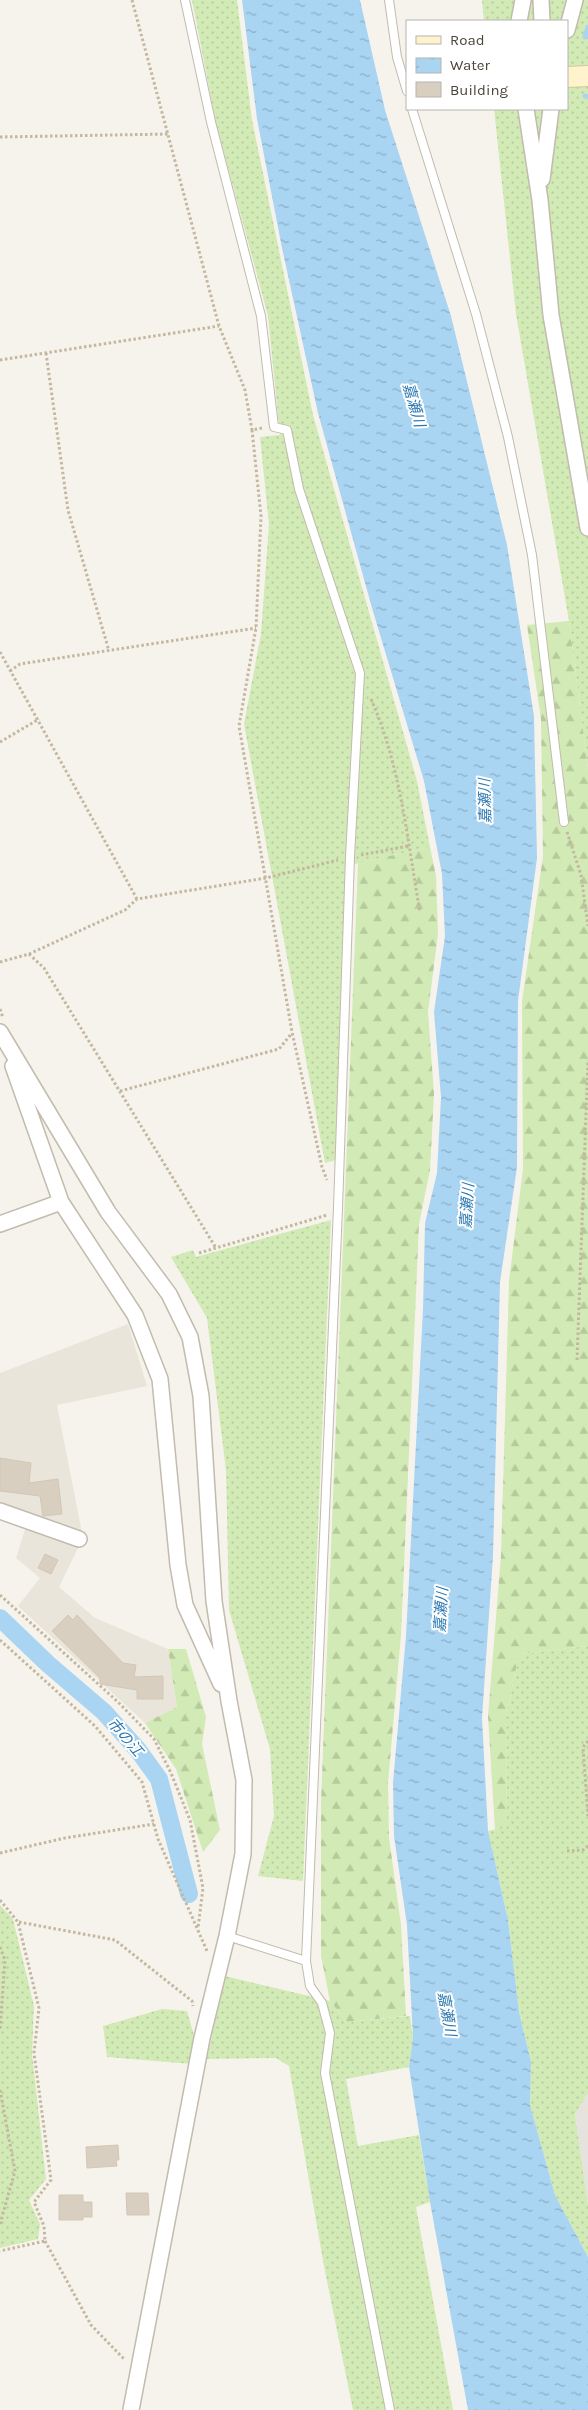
<svg xmlns="http://www.w3.org/2000/svg" width="588" height="2410" font-family="Karla,'Noto Sans JP',sans-serif">
<defs>
<pattern id="grass-dots" width="8" height="8" patternUnits="userSpaceOnUse" patternTransform="scale(1.25)"><rect width="8" height="8" fill="#d2eab5"/><path d="M2 2h.1M6 6h.1" fill="none" stroke="#b6ca9c" stroke-width="1.8" stroke-linecap="round"/></pattern>
<pattern id="forest-firs" width="22" height="20" patternUnits="userSpaceOnUse" patternTransform="scale(1.25)"><rect width="22" height="20" fill="#d2eab5"/><path d="M5 1l3.5 6h-7zM16 11l3.5 6h-7z" fill="#b6ca9c"/></pattern>
<pattern id="water-ripples" width="26" height="14" patternUnits="userSpaceOnUse" patternTransform="scale(1.25)"><rect width="26" height="14" fill="#a9d4f2"/><path d="M2 4q2-2 4 0t4 0M15 11q2-2 4 0t4 0" fill="none" stroke="#8caec5"/></pattern>
</defs>
<rect width="100%" height="100%" fill="#f6f3ec"/>
<!-- residential -->
<path fill="#eae5da" d="M128,1324l19,62 -90,19 26,133 -24,49 36,31 73,31 9,58 -32,16 -127,-117 22,-28 -24,-20 11,-35 -27,-10v-140z"/>
<!-- industrial -->
<path fill="#e6e2dd" d="M588,2093v112l-13,-91z"/>
<!-- grass -->
<path fill="url(#grass-dots)" d="M192,0h45l15,120 61,295 104,366 13,66 -84,19 -10,294 -11,3 -81,-439 17,-90 8,-110 -9,-87 20,-2 -12,-119 -52,-193z
M482,0h106v770l-19,-149 -53,-307 -22,-205h73v-88h-83z
M331,1220l-28,661 -45,-5 16,-60 -4,-67 -41,-139 -3,-140 -19,-152 -36,-61 22,-7 3,7z
M588,1646v447l-13,21 13,91v52l-33,-62 -25,-90 1,-43 -12,-50 -11,-92 -20,-89 19,-4 -1,-110 13,-63z
M0,1905l13,14 21,87 -2,48 14,125 -17,21 11,24 -2,15 -38,9z
M225,1976l105,25 17,21 63,-6 3,21 -4,30 -63,12 12,67 61,-11 11,67 -14,5 37,203h-100l-29,-144 -35,-200 -13,-8 -69,1z
M162,2009l25,2 8,28 -3,25 -85,-7 -4,-31z"/>
<!-- forest -->
<path fill="url(#forest-firs)" d="M569,621l19,149v876l-69,8 -13,63 1,110 -12,3 -7,-114 13,-161 8,-274 14,-112 -1,-168 21,-145 -2,-137 -14,-94z
M430,847l6,29 2,58 -10,78 6,82 -4,76 -11,54 -18,411 -13,148 1,55 12,87 5,91 -59,6 -17,-21 -9,-45v-154l37,-939z
M168,1649h18l20,68 -4,27 18,86 -17,22 -27,-83 -31,-46 32,-16z"/>
<!-- water -->
<path fill="url(#water-ripples)" d="M242,0h118l25,110 66,206 56,229 27,171 3,142 -19,143 -1,166 -17,115 -7,274 -11,162 6,113 20,89 11,92 12,50 -1,43 25,90 33,62v153h-120l-38,-208 -21,-135 4,-30 -6,-112 -13,-89 -1,-53 13,-147 17,-327 2,-86 12,-50 4,-76 -7,-85 11,-76 -3,-62 -18,-93 -52,-173 -54,-195 -36,-165 -25,-129z"/>
<g fill="none" stroke-linecap="round" stroke-linejoin="round">
<!-- stream -->
<path stroke="#a9d4f2" stroke-width="5" d="M585,37l3,-10
M585,96l3,1"/>
<!-- canal -->
<path stroke="#a9d4f2" stroke-width="18" d="M0,1618l48,46 56,48 34,38 21,29 30,115"/>
</g>
<!-- building -->
<path fill="#d8cfc1" stroke="#d3c7b4" d="M0,1458l31,5 -2,20 29,-4 4,35 -19,2 -3,-20 -40,-5z
M45,1554l13,6 -7,14 -13,-6z
M68,1615l5,5 4,-5 46,48 13,2 -2,12 29,-1v23h-26v-9l-37,-6v-6l-48,-47z
M118,2145l1,15h-3l1,6 -30,2 -1,-21z
M126,2193h22l1,22h-22z
M59,2195h24v7h9v15h-9v3h-24z"/>
<g fill="none" stroke-linecap="round" stroke-linejoin="round">
<!-- lane casing -->
<g stroke="#c2bbae" stroke-width="10">
<path id="lane" d="M185,0l26,122 50,194 13,111 13,3 12,59 61,184 -10,184 -12,351 -32,753
M389,0l8,57 10,34
M412,109l64,205 32,123 24,118 32,267
M227,1936l79,25 4,25 12,17 8,30 -5,40 65,337"/>
</g>
<!-- street casing -->
<g stroke="#c2bbae" stroke-width="18">
<path id="street" d="M541,0l1,21
M519,21l4,-21
M567,30l8,-30
M526,109l14,91 11,115 37,213
M542,179l9,-70
M0,1032l108,180 61,82 21,43 11,59 13,205 15,100 15,79 -1,74 -16,82 -25,102 -71,372
M61,1202l74,113 25,64 18,186 7,40 36,79
M0,1224l61,-22 -48,-136
M0,1511l79,28"/>
</g>
<!-- secondary casing -->
<g stroke="#d6c79b" stroke-width="22">
<path id="secondary" d="M567,77l21,-1"/>
</g>
<!-- path -->
<path stroke="#c4b79f" stroke-width="3" stroke-dasharray="2.5 2.5" stroke-linecap="butt" d="M132,0l87,326 26,64 7,40
M0,137l169,-3
M46,353l22,157 41,141
M0,360l219,-34
M262,428l-10,2 9,86 -5,112 -17,98 53,306 30,135 5,13
M0,652l137,247
M10,671l10,-7 236,-36
M371,699c30,68 36,140 49,213
M0,742l39,-23
M567,832l14,43 7,51
M361,855l47,-9
M29,954l15,14 172,280
M0,962l29,-8 96,-44 12,-11 129,-21 72,-18
M0,1009l3,9
M120,1091l159,-42 13,-16
M199,1253l128,-38
M577,1360l11,-300
M0,1595l118,107 36,37 17,34 19,47 13,68 -5,40
M0,1640l95,86 47,56 16,57 49,112
M588,1741l-5,6 5,69
M567,1851l16,-1 5,-4
M0,1853l65,-15 89,-14
M0,1900l18,22 21,86 -5,45 17,127 -17,22 10,24 1,15 -45,10
M19,1922l96,18 77,61 1,5
M0,1947l5,13 -5,70
M0,2090l15,81 -15,53
M45,2241l46,84 34,35"/>
<!-- lane -->
<use href="#lane" stroke="#fff" stroke-width="8"/>
<!-- street -->
<use href="#street" stroke="#fff" stroke-width="15"/>
<!-- secondary -->
<use href="#secondary" stroke="#fff3cd" stroke-width="20"/>
</g>
<g text-anchor="middle" stroke-width="4" stroke-linejoin="round" paint-order="stroke">
<!-- water labels -->
<g font-size="15" font-style="italic" fill="#2e7ab2" stroke="#fff">
<text transform="translate(414 405) rotate(74)" y="5">嘉瀬川</text>
<text transform="translate(485 801) rotate(-91)" y="5">嘉瀬川</text>
<text transform="translate(467 1206) rotate(-86)" y="5">嘉瀬川</text>
<text transform="translate(441 1610) rotate(-86)" y="5">嘉瀬川</text>
<text transform="translate(125 1737) rotate(49)" y="5">市の江</text>
<text transform="translate(447 2014) rotate(80)" y="5">嘉瀬川</text>
</g>
</g>
<!-- legend -->
<rect x="406" y="20" width="162" height="90" fill="#ffffff" stroke="#b7b4b0"/>
<rect x="416" y="36" width="25" height="8" fill="#fff3cd" stroke="#b7b4b0"/>
<text x="450" y="45" font-size="15" fill="#4b4439">Road</text>
<rect x="416" y="58" width="25" height="15" fill="url(#water-ripples)" stroke="#b7b4b0"/>
<text x="450" y="70" font-size="15" fill="#4b4439">Water</text>
<rect x="416" y="82" width="25" height="15" fill="#d8cfc1" stroke="#b7b4b0"/>
<text x="450" y="95" font-size="15" fill="#4b4439">Building</text>
</svg>
